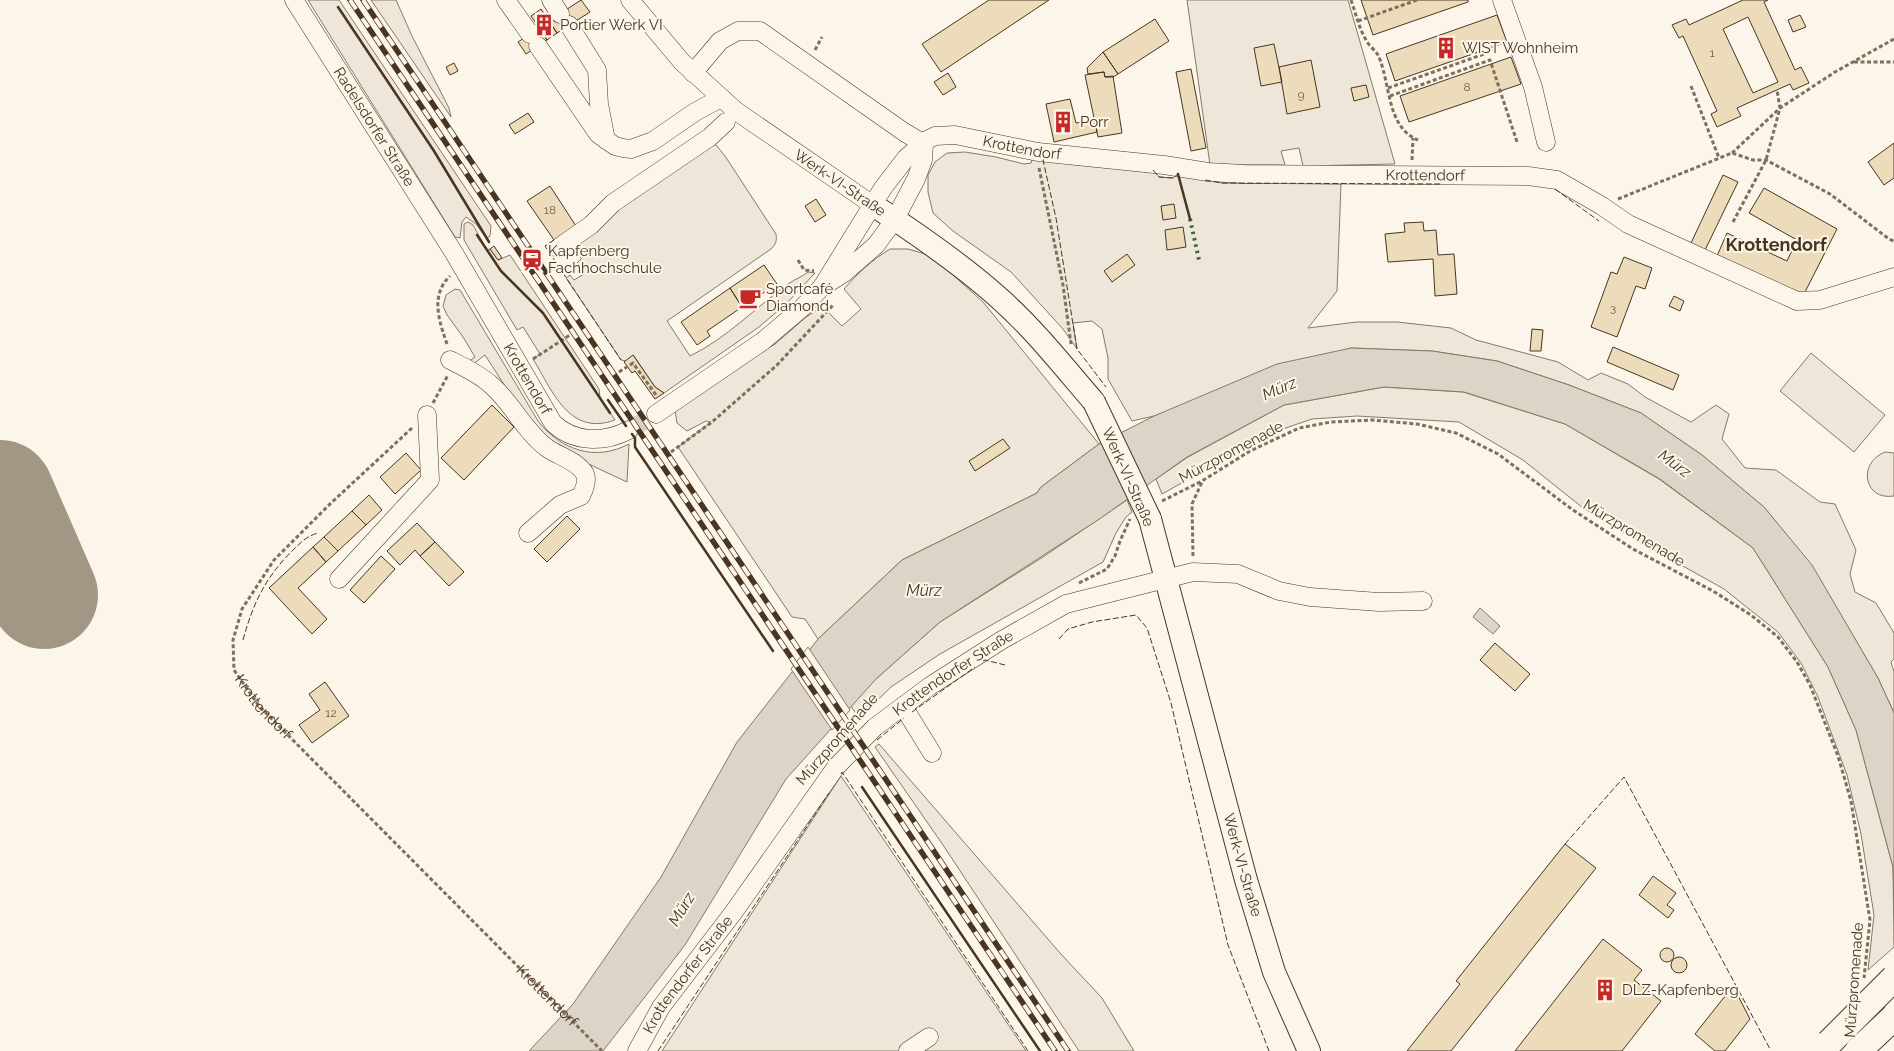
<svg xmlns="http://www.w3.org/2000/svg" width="1894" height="1051" font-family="Raleway,sans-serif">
<rect width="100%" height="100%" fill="#fbf6e9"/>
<!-- green -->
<path fill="#ede6d9" stroke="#887966" d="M308,0h31l152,226 -1,10 -3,2 2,4 -13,-18 -10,-7 -4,5 -2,16 -5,-1z
M371,0h25l16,36 37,72 2,9z
M1187,0h161l47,164 -92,2 -4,-18 -18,3 4,14h-75z
M713,145h3l9,11 51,78c1,7 0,10 -5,15l-104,72 23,35c37,-18 65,-48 98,-72 7,-5 14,-7 20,-12l7,1 -29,31 -27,23 -95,66 -9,-6 -21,-31 -8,5 -5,-1 -55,-82 4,-3 4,5 10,-6 -9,-9 6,-6v-18l27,-25z
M965,152l31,5 28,7 7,-1 2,-7 119,12 7,9 14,1 5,-4 44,9 119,1 -4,107 -29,37 49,-6h40l54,6 25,12 82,22 30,18 13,-7 27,11 17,13 46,25 25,-17 13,9 -7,25 23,29 31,2 44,32 15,2 21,46 -6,24 5,18 21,11 18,30v26l-3,3 3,10v41l-16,-35 -66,-112 -48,-59 -62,-52 -61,-42 -72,-28 -72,-24 -65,-10 -81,-3 -197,68 -22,5 -24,-42v-21l-6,-29 -10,-8 -19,2 4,26 -14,-20 -52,-57 -58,-41 -20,-18 -5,-21v-17l7,-13 12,-9z
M468,222l5,3 14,25 3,-1 8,11 12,-5 89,134 1,9 15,22c-46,17 -63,-30 -82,-61l7,-5 -17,-27 -6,3 -53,-90v-16z
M890,249h18l24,7 51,46 116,142 -58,43 -4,6 -135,67 -84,79 -13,-20 -13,-2 -114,-170 33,-25 -5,-1 -19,10 -10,-8 -2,-13 81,-59 18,-6 32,-28 11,-7 8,-1 17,17 19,-17 -17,-20c14,-16 28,-29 46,-40z
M455,289l5,1 78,131c23,29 57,41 91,23l-2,38 -62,-29 -35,-28 -45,-70 -13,10 -4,-3 7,-5 -12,-20 -16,-22 -4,-9 3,-11z
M1811,353l74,62 -31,37 -74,-61z
M1384,387l79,5 102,32 94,55 94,69 75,119 28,63 37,137 1,80 -26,23 6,-55 -13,-81 -14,-59 -29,-78 -17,-34 -23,-31 -54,-43 -75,-42 -66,-39 -60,-48 -64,-38 -102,-6 -45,3 -64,22 -45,30 -41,23 -6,-15 32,-22 96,-52z
M1885,452l9,1v43c-30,5 -37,-33 -9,-44z
M1127,500l5,12 -6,5 -10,16 -13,29 -163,92 -49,33 -32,31 -9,-13 26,-26 64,-57 103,-65z
M879,744l181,209 42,45 32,53h-55l-136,-206 -68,-98z
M841,776l185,275h-364z"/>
<!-- water -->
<path fill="#dcd4c6" stroke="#887966" d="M1351,348l81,3 65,10 72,24 72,28 61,42 62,52 48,58 66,113 16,35v187l-1,-33 -37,-137 -28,-63 -75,-119 -93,-69 -95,-55 -101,-32 -80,-5 -100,18 -97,52 -89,63 -158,102 -64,57 -90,100 -101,166 -82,106h-74l44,-47 88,-127 76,-135 81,-103 84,-79 135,-67 4,-6 58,-43 55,-28 123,-52z
M1480,608l20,18 -7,8 -20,-17z"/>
<!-- pier -->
<path fill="#fbf6e9" stroke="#887966" d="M808,647l42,63 -18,20 -41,-61z"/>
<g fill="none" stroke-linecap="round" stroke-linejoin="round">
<!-- runway -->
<path stroke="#a29684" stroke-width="108" d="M0,494l44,101"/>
</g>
<!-- building -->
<path fill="#ecdcbc" stroke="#4a3520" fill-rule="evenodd" d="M581,0l9,12 -33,21 -8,-12z
M989,0h60l-108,72 -19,-28z
M1361,0h107v2l-95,33z
M1743,0h25l-4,2 31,68 6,-3 8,16 -16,7 -3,-6 -53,24 4,8 -24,11 -6,-13 6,-3 -34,-75 -4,2 -7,-13 14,-6 3,6zM1748,17l30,65 -25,11 -30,-64z
M541,9l16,24 -10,7 -16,-24z
M1497,15l10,27 -112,39 -9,-27z
M1800,15l6,12 -13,5 -5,-12z
M1155,19l14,22 -51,33 -15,-22z
M539,28l8,12 -21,14 -8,-12z
M1274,44l8,38 -21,4 -7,-38z
M1103,52l15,22 -5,3h-8l-1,-5 -16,2 -1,-6z
M1511,57l10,27 -112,38 -9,-26z
M1311,60l9,47 -33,7 -8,-47z
M454,63l4,8 -8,4 -4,-8z
M1191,69l15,79 -15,3 -15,-79z
M1104,72l1,5 8,-1 9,57 -24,4 -13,-62z
M948,73l8,14 -13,8 -9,-13z
M1366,85l3,12 -15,4 -3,-13z
M1070,99l6,24 19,-3 2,12 -43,10 -8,-38z
M528,113l6,9 -19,12 -6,-9z
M1894,143v35l-10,7 -16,-23z
M1723,175l15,7 -33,68 -14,-7z
M550,186l26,40 -22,14 -27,-39z
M1764,188l73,41 -34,67 -86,-40 10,-23 60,28 10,-21 -48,-27z
M816,199l10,16 -11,7 -10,-16z
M1174,204l2,14 -13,2 -2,-14z
M1423,222l1,9 12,-1 2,25 16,-1 3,40 -22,2 -2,-37 -45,3 -3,-28 20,-2 -1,-9z
M1183,227l3,20 -19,3 -2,-20z
M494,246l8,12 -4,2 -8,-11z
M1127,254l8,11 -23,17 -8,-11z
M1624,257l28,11 -7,21 -9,-3 -19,51 -26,-10 20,-55 6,2z
M764,265l13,19 -35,23 -12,-19z
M730,288l12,19 -35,24 3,5 -13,9 -16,-23z
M1674,296l10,5 -4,10 -11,-5z
M1532,329l11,1 -2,21h-11z
M1613,347l66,28 -6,15 -66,-28z
M633,355l22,32 9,6 -9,6 -20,-28 -3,2 -8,-11z
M492,405l22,22 -50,53 -23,-22z
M1003,439l7,9 -35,23 -6,-10z
M406,453l15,17 -26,24 -15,-17z
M369,495l13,15 -16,15 -14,-14z
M352,511l14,14 -28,26 -14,-14z
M567,516l13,13 -33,33 -13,-13z
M417,523l18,19 -15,14 -5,-6 -15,15 -13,-14z
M324,537l14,14 -12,11 -13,-15z
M435,542l29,30 -15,14 -29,-30z
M313,547l13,15 -28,26 29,31 -15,15 -43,-46z
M381,556l14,13 -31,34 -14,-13z
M1495,643l35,31 -15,17 -35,-31z
M325,682l24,34 -37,27 -13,-18 21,-15 -11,-16z
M1565,844l31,24 -145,183h-44l53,-67 -4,-3z
M1653,876l23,17 -9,12 7,5 -6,8 -29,-23z
M1603,939l39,31 -8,10 27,21 -39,50h-107z
M1660 955a7 7 0 1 1 14 0a7 7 0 1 1-14 0Z
M1671 965a8 8 0 1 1 16 0a8 8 0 1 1-16 0Z
M1733,986l17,33 -25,32h-10l-20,-17z"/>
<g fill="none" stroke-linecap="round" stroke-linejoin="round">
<!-- minor-tunnel -->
<path stroke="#d8cfc1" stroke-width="18" stroke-dasharray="18 9" stroke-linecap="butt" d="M629,430l27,-16"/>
<!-- minor casing -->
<g stroke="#4a3520" stroke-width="19">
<g id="minor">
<path id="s2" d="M294,0l160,253 99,170c21,20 51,20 76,7"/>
<path d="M506,0l24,34"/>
<path d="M551,0l9,14"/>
<path d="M630,0l52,62 54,49 137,94"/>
<path d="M1502,0l31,87 13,55"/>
<path d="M569,25l28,45 2,34 7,36"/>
<path d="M538,46l60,88 17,12 8,2 8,1 22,-8 42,-29 26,-14"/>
<path d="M693,73l27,-32 18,-10h22l144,101 20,12"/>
<path d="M558,248l33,-23 22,-22 97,-66 16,-15"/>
<path id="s3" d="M822,287l61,-99 23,-30 21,-18 8,-4 20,-1 83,17 126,13 44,7 36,2 284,2 29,4 45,26 26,18 169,77 23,-1 74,-23"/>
<path d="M450,360c14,7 29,14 40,24 21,17 34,47 57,64 11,8 31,13 38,26 3,7 -1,16 -4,22l-21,9 -32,28"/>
<path d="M656,414l107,-73 39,-33 20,-21 22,-14 32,-28 19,-26 21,-40 7,-19 1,-16"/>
<path d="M339,579l91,-99 -3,-65"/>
<path d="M903,706l29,47"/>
<path id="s4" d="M637,1051l24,-44 72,-94 103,-146 39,-40 55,-41 72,-46 64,-36 127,-32 45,2 41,17 31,6 69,5 44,-1"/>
<path d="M908,1051l21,-14"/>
</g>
</g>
<!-- major casing -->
<g stroke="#4a3520" stroke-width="24">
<g id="major">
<path d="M873,205c43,28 87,58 126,93 35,31 64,68 95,104"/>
<path id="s5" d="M1150,519l96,361 28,92 35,79"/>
</g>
</g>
<!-- path -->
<g stroke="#7f6f5c" stroke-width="3" stroke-dasharray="4 2.5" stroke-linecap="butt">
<path d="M1351,0c5,14 8,28 15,40 3,6 9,10 12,15 13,28 8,72 40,85"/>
<path d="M1358,21l59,-21"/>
<path d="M815,50l7,-13"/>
<path d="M1854,62h40"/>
<path d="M1691,86l28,72"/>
<path d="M1388,88l99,-35"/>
<path d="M1390,96l100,-36 27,82"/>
<path d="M1732,153l48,-45 55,-36 59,-33"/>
<path d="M1412,160l1,-22"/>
<path d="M1039,168l24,117 8,59"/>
<path d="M1618,199l114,-46 21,7h13l64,34 59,45 5,2"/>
<path d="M1733,222l33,-62 14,-52 -3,-18"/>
<path d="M798,260l6,10 10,1"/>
<path d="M447,344c-8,-23 -17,-49 3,-68"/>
<path d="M533,359l37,-24"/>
<path d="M619,372l14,-9 23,32"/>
<path d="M433,403l15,-28"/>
<path id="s1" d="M412,428l-81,75 -57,57 -32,49 -9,31 1,30 25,36 343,345"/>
<path d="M671,452l41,-30 65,-57 57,-61"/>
<path d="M1162,501l40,-20 48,-30 49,-23 32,-6 41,-2 45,4 39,9 42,21 75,56 60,39 80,42 38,24 27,22 19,25 13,23 28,71 13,45 19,119 -6,58"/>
<path d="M1193,556l-1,-52 10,-22"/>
<path d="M1079,583l28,-14 8,-13 5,-15 10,-22"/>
</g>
<!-- minor -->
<use href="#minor" stroke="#fbf6e9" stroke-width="18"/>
<!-- major -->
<use href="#major" stroke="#fbf6e9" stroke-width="22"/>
<!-- rail casing -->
<g stroke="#4a3520" stroke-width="5.5">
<path id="rail" d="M350,0l705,1051
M363,0l705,1051"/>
</g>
<!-- rail -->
<use href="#rail" stroke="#fbf6e9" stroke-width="4" stroke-dasharray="11" stroke-linecap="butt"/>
<!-- major-bridge casing -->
<g stroke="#4a3520" stroke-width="24" stroke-linecap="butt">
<path id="major-bridge" d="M1094,402l56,117"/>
</g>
<!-- highway-bridge casing -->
<g stroke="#4a3520" stroke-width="28" stroke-linecap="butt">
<path id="highway-bridge" d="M1829,1043l65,-65
M1858,1051l36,-34"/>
</g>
<!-- major-bridge -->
<use href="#major-bridge" stroke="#fbf6e9" stroke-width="22"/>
<!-- highway-bridge -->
<use href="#highway-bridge" stroke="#fbf6e9" stroke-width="26"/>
<!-- hedge -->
<path stroke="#436837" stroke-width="4" stroke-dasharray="2.5 4" stroke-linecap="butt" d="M1190,219l9,41"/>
<!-- fence -->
<path stroke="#4a3520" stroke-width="1" stroke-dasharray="6 2.5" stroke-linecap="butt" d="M1044,160h-1l13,58 21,131 29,38
M1153,170l6,7 14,1 5,-4
M1205,180l17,3 220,1
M1555,189l44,32
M554,240l-9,6 76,114
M1059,639l9,-10 24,-7 44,-7 11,13 24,75 57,242 41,106
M243,640c10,-36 21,-60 47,-87 10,-9 14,-16 28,-20
M983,661l2,-1 20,5
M912,712l63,-45
M877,740l27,-22
M841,774l1,-2 186,279
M1565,844l59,-67 146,272
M658,1051l171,-258"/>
<!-- wall -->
<path stroke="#4a3520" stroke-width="2.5" d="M338,7l96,144 55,91
M1178,174l12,45
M477,235l24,36 42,42 67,100
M608,400l18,26
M632,434l3,4v9l138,204
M862,787l178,264"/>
</g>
<!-- icons -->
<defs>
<g id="building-bare" transform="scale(1.725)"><path d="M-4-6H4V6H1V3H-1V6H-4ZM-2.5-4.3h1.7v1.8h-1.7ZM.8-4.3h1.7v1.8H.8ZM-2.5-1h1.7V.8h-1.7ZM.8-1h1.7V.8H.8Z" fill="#c62828" stroke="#fbf6e9" stroke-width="2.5" paint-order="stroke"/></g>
<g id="station-bare" transform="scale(1.725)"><path d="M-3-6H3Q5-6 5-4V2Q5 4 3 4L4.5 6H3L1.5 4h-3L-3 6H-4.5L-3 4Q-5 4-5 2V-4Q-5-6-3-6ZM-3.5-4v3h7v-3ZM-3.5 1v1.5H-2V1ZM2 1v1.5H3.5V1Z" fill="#c62828" stroke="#fbf6e9" stroke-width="2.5" paint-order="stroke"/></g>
<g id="cafe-bare" transform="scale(1.725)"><path d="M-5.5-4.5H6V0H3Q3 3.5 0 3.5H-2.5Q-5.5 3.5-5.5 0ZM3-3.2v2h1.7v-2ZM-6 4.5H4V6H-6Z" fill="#c62828" stroke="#fbf6e9" stroke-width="2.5" paint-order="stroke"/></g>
</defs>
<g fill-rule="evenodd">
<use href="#building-bare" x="544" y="25"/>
<use href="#building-bare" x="1446" y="48"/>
<use href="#building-bare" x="1063" y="122"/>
<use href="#station-bare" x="532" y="260"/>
<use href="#cafe-bare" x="750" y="298"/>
<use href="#building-bare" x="1605" y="990"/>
</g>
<g text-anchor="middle" stroke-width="4" stroke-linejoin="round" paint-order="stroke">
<!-- number labels -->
<g font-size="12" fill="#725f47">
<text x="1712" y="57">1</text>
<text x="1467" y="91">8</text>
<text x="1301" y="99">9</text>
<text x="550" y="214">18</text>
<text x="1613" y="312">3</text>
<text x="331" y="717">12</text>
</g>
<!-- poi labels -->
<g font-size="15" fill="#4a3520" stroke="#fbf6e9" text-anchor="start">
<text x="560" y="30">Portier Werk VI</text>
<text x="1462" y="53">WIST Wohnheim</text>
<text x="1080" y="127">Porr</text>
<text x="548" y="256">Kapfenberg<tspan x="548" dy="17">Fachhochschule</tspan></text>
<text x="766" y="294">Sportcafé<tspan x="766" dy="17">Diamond</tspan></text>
<text x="1622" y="995">DLZ-Kapfenberg</text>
</g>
<!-- street labels -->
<g font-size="15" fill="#4a3520" stroke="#fbf6e9">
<text dy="5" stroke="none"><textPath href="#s2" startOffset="150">Radelsdorfer Straße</textPath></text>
<text dy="5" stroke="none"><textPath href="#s3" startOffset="279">Krottendorf</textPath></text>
<text dy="5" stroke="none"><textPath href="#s3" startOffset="684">Krottendorf</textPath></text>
<text transform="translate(840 183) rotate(34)" y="5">Werk-VI-Straße</text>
<text dy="5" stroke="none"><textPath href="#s2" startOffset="445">Krottendorf</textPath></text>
<text transform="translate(1231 452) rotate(-28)" y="5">Mürzpromenade</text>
<text transform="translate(1128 477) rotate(66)" y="5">Werk-VI-Straße</text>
<text transform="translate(1634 533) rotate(31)" y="5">Mürzpromenade</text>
<text dy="5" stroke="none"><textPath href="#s4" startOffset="498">Krottendorfer Straße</textPath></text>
<text dy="5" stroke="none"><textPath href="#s1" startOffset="359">Krottendorf</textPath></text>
<text transform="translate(837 739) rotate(-49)" y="5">Mürzpromenade</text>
<text dy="5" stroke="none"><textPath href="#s5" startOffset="358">Werk-VI-Straße</textPath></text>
<text dy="5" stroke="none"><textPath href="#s4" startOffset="92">Krottendorfer Straße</textPath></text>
<text transform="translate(1854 980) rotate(-86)" y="5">Mürzpromenade</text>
<text dy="5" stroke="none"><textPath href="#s1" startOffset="764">Krottendorf</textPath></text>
</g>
<!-- water labels -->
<g font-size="16" font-style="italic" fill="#4a3520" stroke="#fbf6e9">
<text transform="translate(1279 388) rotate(-23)" y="6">Mürz</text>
<text transform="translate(1675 463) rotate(36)" y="6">Mürz</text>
<text x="924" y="596">Mürz</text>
<text transform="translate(681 909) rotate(-59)" y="6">Mürz</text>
</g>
<!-- quarter labels -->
<g font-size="18" font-weight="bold" fill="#4a3520" stroke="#fbf6e9">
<text x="1776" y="251">Krottendorf</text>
</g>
</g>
</svg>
